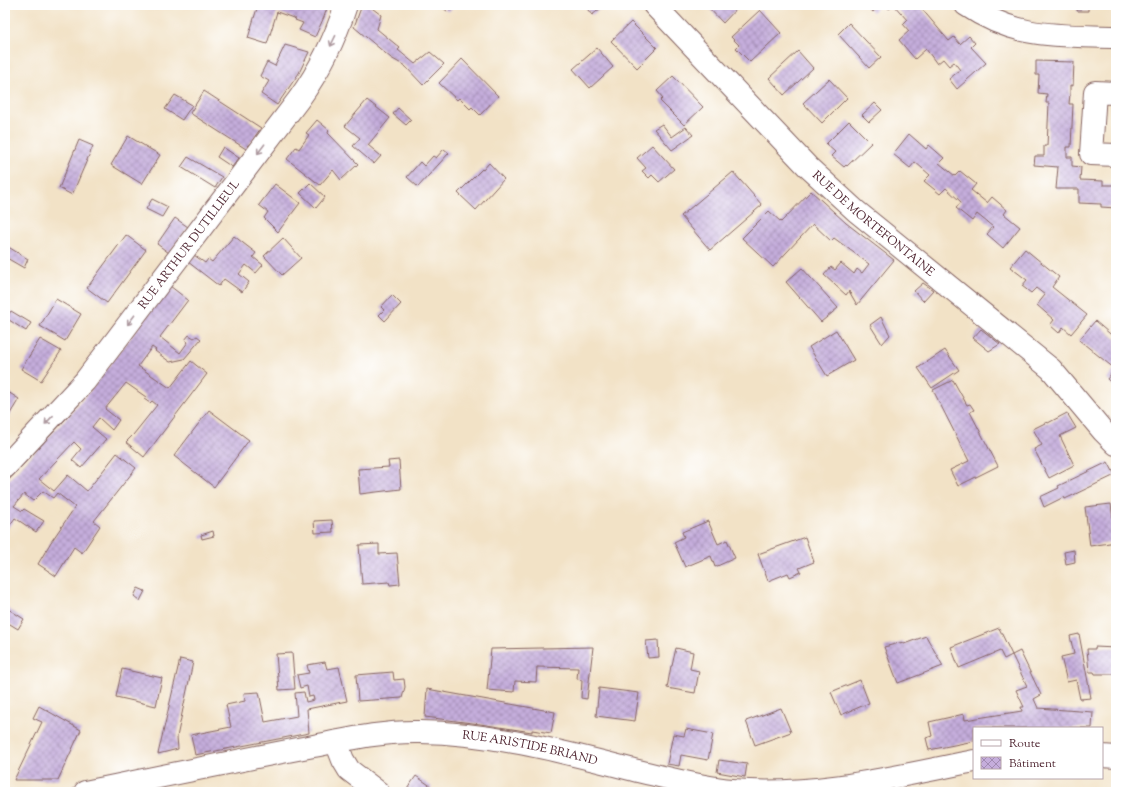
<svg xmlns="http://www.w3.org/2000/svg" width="1121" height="797" font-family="'Sorts Mill Goudy',serif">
<defs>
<pattern id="building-cross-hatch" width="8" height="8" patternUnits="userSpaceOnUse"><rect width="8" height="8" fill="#c5addc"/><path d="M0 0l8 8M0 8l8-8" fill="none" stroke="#a28cb3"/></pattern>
</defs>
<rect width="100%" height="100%" fill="#fff"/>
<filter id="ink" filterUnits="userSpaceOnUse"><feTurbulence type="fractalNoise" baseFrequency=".025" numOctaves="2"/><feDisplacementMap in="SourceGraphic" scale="8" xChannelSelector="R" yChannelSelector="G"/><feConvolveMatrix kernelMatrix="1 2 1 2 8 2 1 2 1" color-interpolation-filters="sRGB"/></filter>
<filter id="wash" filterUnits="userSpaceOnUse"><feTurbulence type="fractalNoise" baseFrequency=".012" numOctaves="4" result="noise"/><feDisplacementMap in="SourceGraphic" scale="16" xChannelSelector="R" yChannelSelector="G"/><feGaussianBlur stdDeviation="0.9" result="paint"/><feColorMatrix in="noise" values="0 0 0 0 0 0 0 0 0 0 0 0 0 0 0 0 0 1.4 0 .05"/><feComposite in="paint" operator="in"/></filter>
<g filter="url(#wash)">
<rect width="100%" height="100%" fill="#f2e2c6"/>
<g id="blocks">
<!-- building -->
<path fill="url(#building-cross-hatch)" d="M258,5h30l16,5 2,-5h22l-4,12 -9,20 -16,-7 4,-7 -8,-3 1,-1 -19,-7 -10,32 -19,-6z
M362,5h6l13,10 -4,14 23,19 -2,2 17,14 15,-12 14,12 -21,21 -18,-19 -14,-8 -37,-31z
M440,5h16l-8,7z
M584,5h21l-13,10z
M706,5h34l-17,18z
M866,5h14l-7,7z
M886,5h39l-4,3 28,33 5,-4 6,7 9,-8 6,7 -4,4 15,16 -29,26 -8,-10 11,-9 -6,-8 -5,4 -6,-7 -6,5 -11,-15 -11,10 -16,-19 10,-9 -6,-7 4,-4 -13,-15 -5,4z
M1078,5h10v6h-11z
M760,10l21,23 -31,29 -14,-14 3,-3 -8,-8z
M631,22l26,26 -20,20 -26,-27z
M849,23l32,34 -12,11 -31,-34z
M285,45l24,7 -10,21 -22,32 -16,-11 8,-13 -9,-5 7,-14 8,4z
M597,48l16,19 -23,21 -17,-19z
M798,51l15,17 -29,27 -15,-17z
M462,59l36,37 -18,19 -8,-8 -2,2 -11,-11 -2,2 -18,-17z
M1036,61l38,1 -1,24 -3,-1v9l-1,10h4l-2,43h-4v10h5v9l9,1 -1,13 23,1v4h13v23l-15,-1v-3l-22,-1v-14h-23l2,-22 -24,-2 1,-9h9v-10h3l2,-43h-3l1,-9 -9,-1 1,-18h-3z
M673,76l30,31 -19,18 -24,-24 3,-3 -6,-7z
M829,79l18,19 -25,25 -19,-20z
M204,91l57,37 -15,21 -56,-36z
M175,95l17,10 -10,15 -17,-11z
M367,100l23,18 -22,27 13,11 -7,8 -21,-18 7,-8 -15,-12z
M875,103l7,7 -13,12 -7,-7z
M398,108l13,12 -5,5 -13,-11z
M317,120l12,10 -1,3 30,31 -17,16 -8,-10 -13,15 -33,-26 9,-12 3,2 10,-14 -3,-2z
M849,121l22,22 -24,23 -1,-1 -2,2 -13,-11 4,-4 -9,-8z
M662,124l10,13 14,-10 7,8 -21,15 -18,-21z
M909,134l17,15 3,-4 15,13 -5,5 16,13 5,-5 16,13 -5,6 16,13 5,-6 15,13 -3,4 16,13 -17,21 -16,-14 6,-7 -16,-13 -5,7 -16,-13 5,-6 -15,-14 -6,6 -16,-13 6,-6 -15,-13 -5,6 -17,-14z
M128,136l32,19 -18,29 -31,-19z
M79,140l14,6 -21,49 -13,-7z
M652,145l22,24 -15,13 -7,-7 -3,3 -7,-7 4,-3 -9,-10z
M223,147l16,11 -7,9 -15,-10z
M444,149l5,4 -31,34 -11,-10 13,-15 4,4 9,-10 3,2z
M188,157l34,20 -7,11 -34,-21z
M489,163l15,16 -28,31 -18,-17 24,-24 1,1z
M733,172l29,33 -52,45 -29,-34z
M310,183l15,14 -9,11 -16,-15z
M275,184l25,19 -22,29 -14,-14 4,-6 -9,-7z
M811,191l35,32 48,37 -37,45 -8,-14 -3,4 -22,-20 7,-8 4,3 6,-7 13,11 3,-5 5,4 7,-9 -35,-26 -3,3 -18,-17 -40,43 -31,-29 27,-27 12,11z
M152,199l16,8 -6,10 -16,-8z
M175,218l13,9 -19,26 -12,-9z
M126,235l20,15 -39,53 -20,-15z
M234,236l22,17 -3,4 10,8 -7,8 -10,-8 -7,9 10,8 -7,10 -18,-13 -5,7 -31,-24 6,-7 11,8 3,-4 4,3z
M283,238l18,20 -19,17 -18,-19z
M5,245l23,14 -4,9 -19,-11z
M1025,249l34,28 -7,10 35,28 -16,19 -8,-7 -4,6 -9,-8 4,-5 -17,-15 8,-10 -9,-7 -5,5 -9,-7 5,-6 -17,-13z
M802,268l36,40 -17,14 -35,-40z
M923,283l10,7 -10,11 -9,-10z
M170,286l18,14 -28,37 20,16 8,-11 -3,-2 4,-5 5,3 3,-2 4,3 -17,20 -14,3 -15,-11 1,-1 -4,-3 -14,19 32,22 21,-27 16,13 -63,83 -18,-15 7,-7 24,-30 -5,-4 -2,2 -6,-4 2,-2 -20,-14 -21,26 14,11 -7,10 -13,-12 -7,9 14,12 -25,29 -9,-8 9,-11 -7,-7 -35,37 15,12 14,-16 19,16 30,-38 19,15 -42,53 6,5 -18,27 -8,-6 -18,29 -18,-12 13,-22 24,-35 -18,-14 -4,5 -10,-7 -10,10 -9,-7 -10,12 8,5 2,-2 20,12 -8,11 -21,-14 -10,14v-48l58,-62 24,-27z
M392,295l9,9 -16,17 -6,-6 5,-5 -3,-3z
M56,299l25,15 -16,27 -25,-15z
M11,311l20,12 -5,8 -20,-13z
M881,317l9,18 -8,9 -12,-19z
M1095,321l21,18v48l-9,-8 8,-10 -36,-29z
M981,329l19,15 -11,7 -16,-13z
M836,330l18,30 -27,16 -18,-29z
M40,339l21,12 -20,30 -20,-12z
M945,350l14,20 -27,18 -14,-20z
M953,380l14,25 3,-1 4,6 -4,2 28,54 -40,20 -8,-16 19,-9 -36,-71z
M5,390l14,9 -14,23z
M209,410l40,30 -35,47 -40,-31z
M1067,413l9,15 -16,8 14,29 -25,13 -15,-29 8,-4 -9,-16 14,-7 1,1z
M399,460l2,29 -41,5 -2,-25 31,-2 -1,-6z
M1108,462l7,13 -50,24 -1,-2 -20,10 -4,-10 19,-9 -1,-2z
M1111,504l5,38 -26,4 -5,-39z
M332,520l1,12 -18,1 -1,-12z
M708,521l10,23 9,-4 8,18 -20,9 -4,-11 -26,11 -11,-25 10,-5 -2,-5z
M213,531l1,5 -12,3 -1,-4z
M805,537l9,25 -15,6 2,4 -11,5 -2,-4 -20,8 -10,-27z
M379,544v10l18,-1 3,31 -10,1 -1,-3 -27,2 -3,-39z
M1074,550l1,12 -9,2 -2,-12z
M138,588l7,3 -5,10 -6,-5z
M5,607l19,12 -6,10 -13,-8z
M999,628l13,27 -8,4 -4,-8 -41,17 -8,-21z
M1079,634l12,64 -11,1 -4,-19 -9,2 -6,-25 13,-3 -4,-18z
M926,636l17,30 -45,17 -14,-36 19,-5 1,2z
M658,640l1,17 -11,1 -2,-17z
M593,647l-6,52 -6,-1 1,-18 -5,-1 1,-11 -41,-1 -1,15 -21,-1 -1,11 -27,-2 4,-41z
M1095,647l21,1v26h-21l-1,-2h-5l-2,-23h8z
M676,648l17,4 -3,17 9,2 -4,22 -28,-5 4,-22h1z
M1020,651l21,44 -7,4 4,9 55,4 -1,16h-118v13l-45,9 -3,-12 6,-2 -3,-14 35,-8 1,6 57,-9 -1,-4h3l-8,-17 11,-4 -15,-31z
M292,653l3,36 -16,1 -3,-36z
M180,659l13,3 -16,75 1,12 -20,5z
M325,662l2,7 12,-2 8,34 -40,8 2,24 -114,22 -4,-20 40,-8 -5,-22 19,-4 -1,-8 15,-1 6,30 32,-6 -2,-23 9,-1 2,10 8,-2 -1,-4 -4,1 -2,-11 -7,2 -3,-13 12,-2 -2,-8z
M122,669l40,9 -6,28 -40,-9z
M393,672l1,8 10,-1 1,8 -3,11 -44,3 -2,-26z
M860,680l9,23 -28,12 -10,-23z
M599,688l40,5 -4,28 -39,-5z
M427,689l128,23 -4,21 -19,-3v2l-52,-8 -55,-7z
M39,706l42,24 -23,50h-44l28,-58 -9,-4z
M781,708l10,24 -36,13 -9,-24z
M686,729l27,5 -5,26 -27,-5 -2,11 -12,-2 6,-30 11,2z
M719,760l28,4 -2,13 -28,-5z
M416,776l16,11 -3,5h-24z"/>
</g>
</g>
<g filter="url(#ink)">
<use href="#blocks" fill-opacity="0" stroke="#856361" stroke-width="1"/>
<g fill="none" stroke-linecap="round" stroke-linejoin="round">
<!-- minor casing -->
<g stroke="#856361" stroke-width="24">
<g id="minor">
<path id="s1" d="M654,5l154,162 48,44 195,158 52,62 13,13"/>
<path d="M966,5c50,34 93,30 150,32"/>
<path d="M1116,93l-21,-1 -4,62 25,1"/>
<path id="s2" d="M5,467l80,-86 214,-282c21,-29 36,-60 47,-94"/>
<path d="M336,742l7,18 6,10 29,22"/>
<path d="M1102,756l14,1"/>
<path id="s3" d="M85,792c73,-15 145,-30 218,-44 38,-7 78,-17 117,-16 74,1 147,21 218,39 31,7 62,16 94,19 82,7 162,-13 242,-29"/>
</g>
</g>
<!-- minor -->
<use href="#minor" stroke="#fff" stroke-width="22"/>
</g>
<!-- one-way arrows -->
<defs><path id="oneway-shaft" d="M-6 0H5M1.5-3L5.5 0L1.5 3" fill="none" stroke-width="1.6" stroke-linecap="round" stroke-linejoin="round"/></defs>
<g stroke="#ae9aa0">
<use href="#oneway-shaft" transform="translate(333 41) rotate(116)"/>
<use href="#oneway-shaft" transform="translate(261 149) rotate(127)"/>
<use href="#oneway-shaft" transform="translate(131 320) rotate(127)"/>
<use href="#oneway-shaft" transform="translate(49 420) rotate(133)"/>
</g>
</g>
<g text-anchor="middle" stroke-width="3" stroke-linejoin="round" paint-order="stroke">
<!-- street labels -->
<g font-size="12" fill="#4a1f2b" stroke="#fff">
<text dy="4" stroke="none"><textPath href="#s1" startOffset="310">RUE DE MORTEFONTAINE</textPath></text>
<text dy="4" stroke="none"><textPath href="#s2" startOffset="289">RUE ARTHUR DUTILLIEUL</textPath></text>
<text dy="4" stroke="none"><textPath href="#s3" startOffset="452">RUE ARISTIDE BRIAND</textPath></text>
</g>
</g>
<!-- margin -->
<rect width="1121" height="797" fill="none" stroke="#fff" stroke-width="20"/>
<!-- legend -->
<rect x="973" y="727" width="130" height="52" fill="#ffffff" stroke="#b7a5aa"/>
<rect x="981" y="740" width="20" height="6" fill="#ffffff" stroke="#b7a5aa"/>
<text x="1009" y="747" font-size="12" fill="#4a1f2b">Route</text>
<rect x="981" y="757" width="20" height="12" fill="url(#building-cross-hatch)" stroke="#b7a5aa"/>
<text x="1009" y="767" font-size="12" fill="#4a1f2b">Bâtiment</text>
</svg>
